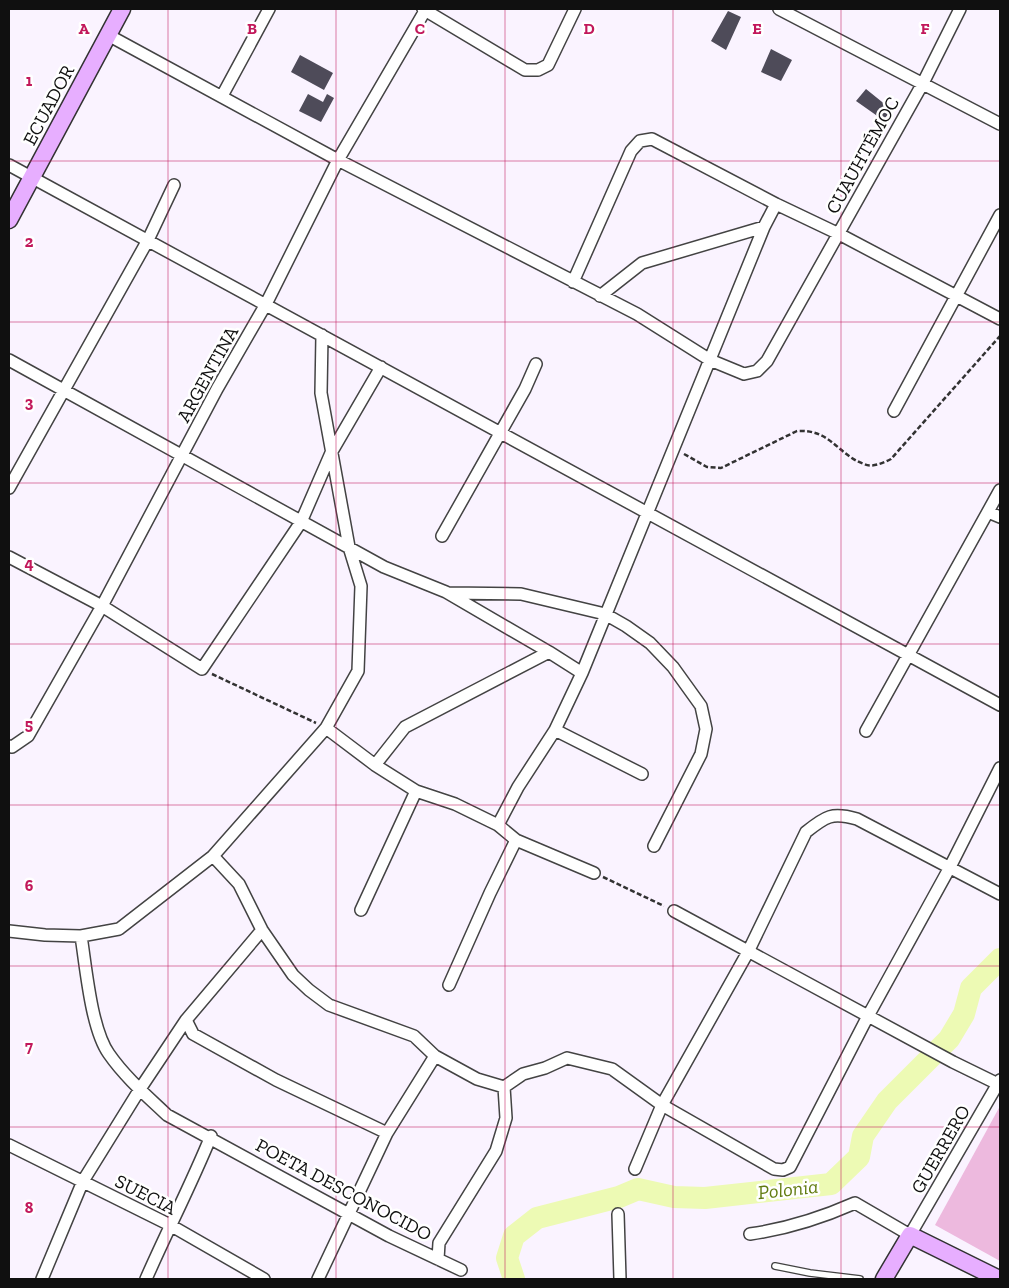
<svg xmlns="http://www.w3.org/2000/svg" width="1009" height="1288" font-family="'Zilla Slab',serif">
<rect width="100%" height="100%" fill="#faf3ff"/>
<!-- green -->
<path fill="#edb9de" d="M1000,1106v155l-65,-36z"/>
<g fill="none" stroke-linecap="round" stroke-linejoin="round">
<!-- river -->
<path stroke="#edfab4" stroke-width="22" d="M514,1279l-7,-21 7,-22 23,-18 82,-21 19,-8 36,8 31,1 126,-14 28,-27 4,-21 24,-35 62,-62 15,-25 7,-26 29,-29"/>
</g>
<!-- building -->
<path fill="#4e4b59" d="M728,11l13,6 -15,33 -15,-9z
M771,49l21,11 -11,21 -20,-9z
M300,55l33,18 -9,17 -33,-18z
M866,89l26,21 -9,10 -27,-19z
M308,94l15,8 4,-8 7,4 -13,24 -22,-11z"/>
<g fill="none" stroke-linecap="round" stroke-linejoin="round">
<!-- lane casing -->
<g stroke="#434343" stroke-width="8">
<path id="lane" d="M775,1266l35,7 50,6"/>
</g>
<!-- street casing -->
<g stroke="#434343" stroke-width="14">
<path id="street" d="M423,9l102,61h13l10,-5 27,-56
M779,9l221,115
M108,35l230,125 299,154 73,46 34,14 13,-3 10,-10 156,-278 37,-74
M222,96l47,-87
M9,165l991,540
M573,282l58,-131 9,-10 12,-2 124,65
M600,296l42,-33 122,-36 12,-23 63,30 161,85
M9,360l375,207 62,25 103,60
M894,411l106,-196
M9,488l139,-248 26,-55
M988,512l12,5
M442,536l83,-147 11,-25
M9,557l93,49 100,63 99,-147 30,-69 50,-86
M448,593l73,1 84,20 21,12 24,17 23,24 28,39 5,23 -5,25 -47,92
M326,728l49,37 41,26 39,13 43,21 18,15 78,33
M555,730l87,44
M866,731l134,-241
M9,746l3,1 16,-11 74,-130 115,-217 49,-85 72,-144 88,-151
M375,765l30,-38 144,-75 33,21
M498,825l20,-38 37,-57 27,-57 182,-446
M213,856l26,28 23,46 31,45 16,15 20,15 85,31 21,20 42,23 27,8 19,-13 22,-6 22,-10 45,11 50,36 112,64 9,1 7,-3 78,-151 82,-149 50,-99
M361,910l55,-119
M674,911l279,151 47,23
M9,931l36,4 36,1 38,-7 94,-73 113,-128 32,-57 3,-85 -12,-39 -28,-154 1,-58
M81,936c5,31 10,93 28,118 16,23 38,42 58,61l222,121 72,34
M449,985l41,-92 26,-53
M186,1020l7,14 83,46 111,53
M9,1145l161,80 94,54
M635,1169l27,-64 86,-153 58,-120c20,-16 26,-20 51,-13l143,75
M618,1214l2,65
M750,1234c36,-5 71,-16 105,-31l55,32 90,-155
M438,1259l1,-16 57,-92 10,-33 -2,-31
M42,1279l41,-98 57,-92 46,-69 76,-90
M146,1279c21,-48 45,-94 65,-143
M318,1279l69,-146 48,-77"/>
</g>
<!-- secondary casing -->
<g stroke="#323232" stroke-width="19">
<path id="secondary" d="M9,220l113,-211
M884,1279l26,-44 89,44"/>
</g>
<!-- path -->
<path stroke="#323232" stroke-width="2.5" stroke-dasharray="5 2.5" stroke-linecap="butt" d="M684,454l23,13 14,1 76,-37c34,-2 41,24 67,33 8,4 19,-1 27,-5l109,-123
M212,674l104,49
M603,877l61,29"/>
<!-- lane -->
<use href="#lane" stroke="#fff" stroke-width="5.5"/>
<!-- street -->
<use href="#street" stroke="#fff" stroke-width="11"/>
<!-- secondary -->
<use href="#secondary" stroke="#e7aeff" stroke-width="16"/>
</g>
<!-- grid -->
<path fill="none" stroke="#c2185b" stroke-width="1" stroke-opacity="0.55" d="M168,9v1270M336,9v1270M505,9v1270M673,9v1270M841,9v1270M9,161h991M9,322h991M9,483h991M9,644h991M9,805h991M9,966h991M9,1127h991"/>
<g text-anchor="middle" stroke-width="5" stroke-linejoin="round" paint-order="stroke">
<!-- street labels -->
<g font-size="19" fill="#101010" stroke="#fff">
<text transform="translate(48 105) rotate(-62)" y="7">ECUADOR</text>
<text transform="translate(862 155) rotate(-61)" y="7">CUAUHTÉMOC</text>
<text transform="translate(207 374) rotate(-61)" y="7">ARGENTINA</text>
<text transform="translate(940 1149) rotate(-60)" y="7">GUERRERO</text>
<text transform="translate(344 1189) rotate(28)" y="7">POETA DESCONOCIDO</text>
<text transform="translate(146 1194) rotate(27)" y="7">SUECIA</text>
</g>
<!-- water labels -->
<g font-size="20" font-style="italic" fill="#627c11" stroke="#fff">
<text transform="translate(788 1189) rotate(-6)" y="7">Polonia</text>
</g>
</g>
<g font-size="16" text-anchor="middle" font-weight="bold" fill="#c2185b" stroke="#fff" stroke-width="5" stroke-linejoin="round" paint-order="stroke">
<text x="84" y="34">A</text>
<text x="252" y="34">B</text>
<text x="420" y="34">C</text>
<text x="589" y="34">D</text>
<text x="757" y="34">E</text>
<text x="925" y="34">F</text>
<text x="29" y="86">1</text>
<text x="29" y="247">2</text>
<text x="29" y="408">3</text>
<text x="29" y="569">4</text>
<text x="29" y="730">5</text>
<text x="29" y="891">6</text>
<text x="29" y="1052">7</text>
<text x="29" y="1213">8</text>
</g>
<!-- border -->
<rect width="1009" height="1288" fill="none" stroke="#101010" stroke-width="20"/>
</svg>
